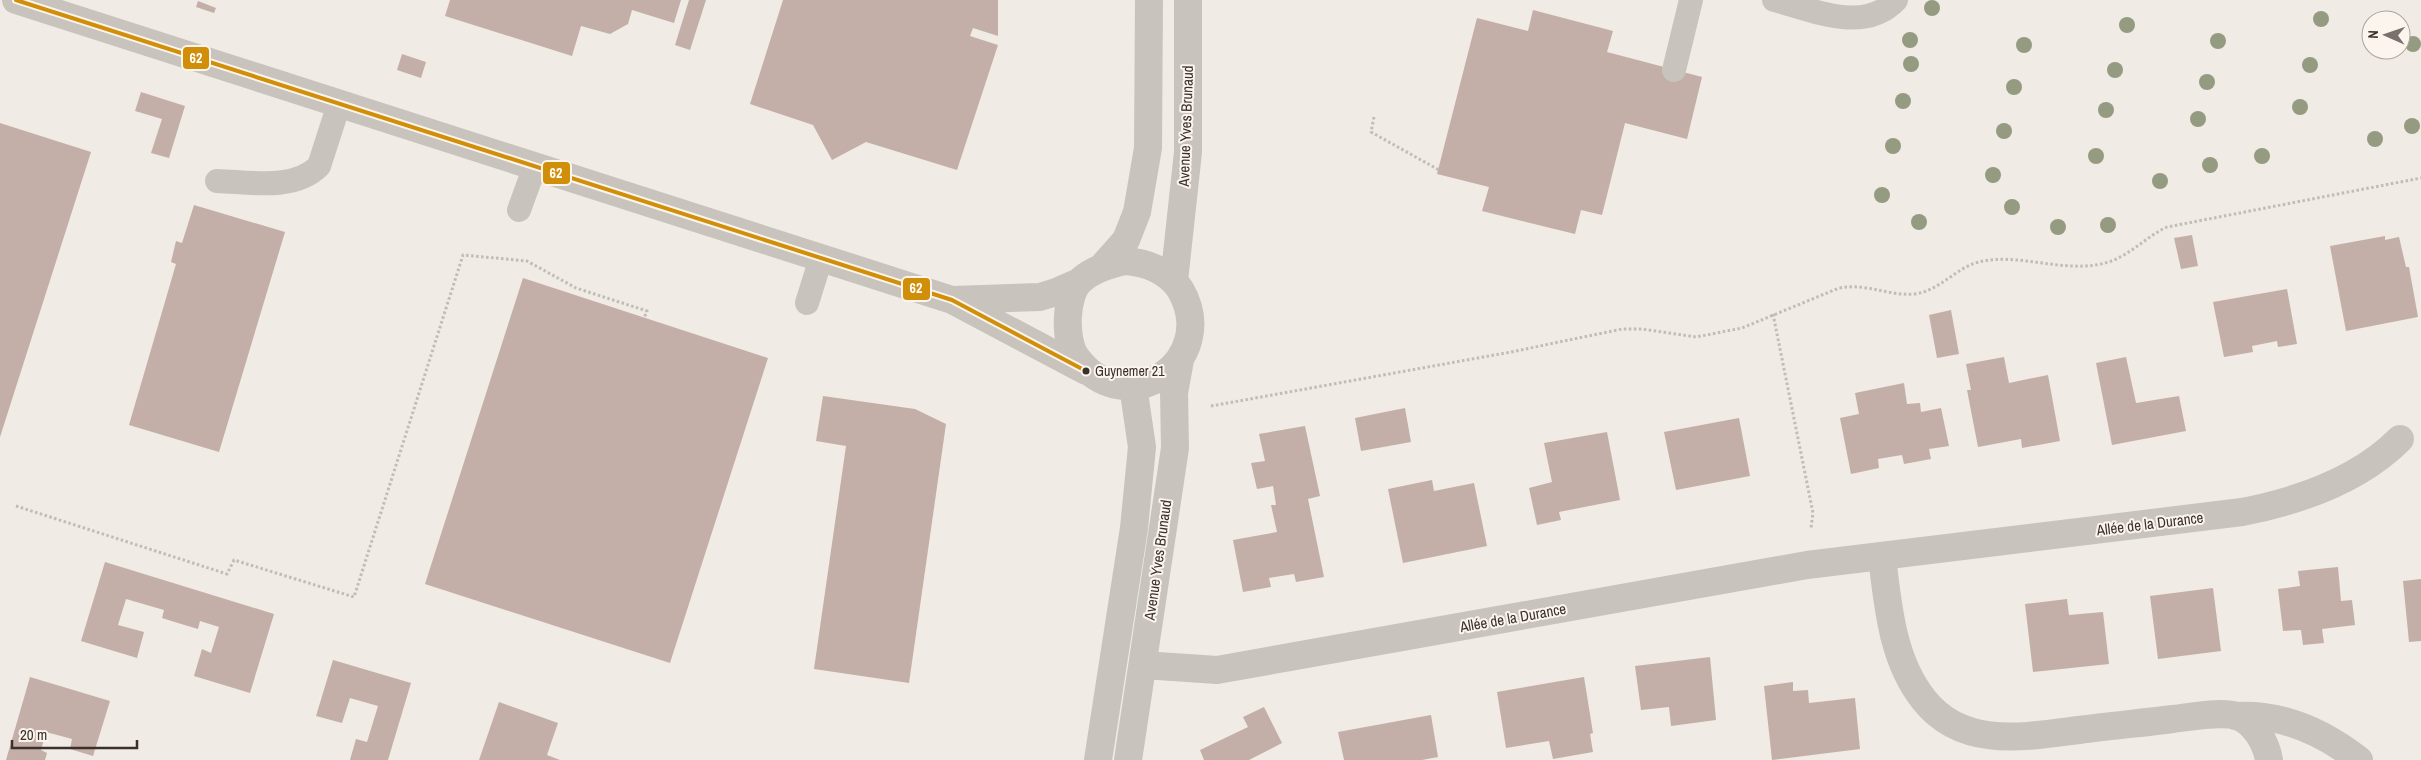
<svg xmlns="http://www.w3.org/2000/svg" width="2421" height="760" font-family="'Archivo Narrow',sans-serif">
<rect width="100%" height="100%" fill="#f0ebe5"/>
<!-- building -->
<path fill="#c3afa7" d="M450,0h231l-7,23 -42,-13 -4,14 -18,10 -29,-8 -9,30 -127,-40z
M689,0h17l-16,50 -15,-5z
M783,0h215v36l-25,-8 -3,8 28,9 -41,125 -91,-28 -34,18 -19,-35 -63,-21z
M198,1l18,7 -2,5 -18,-6z
M1533,10l80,21 -6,21 95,25 -15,62 -62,-16 -23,92 -21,-5 -6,24 -93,-23 7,-24 -52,-13 40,-156 51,13z
M402,54l24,8 -5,16 -24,-8z
M141,92l44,14 -16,52 -18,-5 11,-34 -27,-8z
M0,123l91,29 -91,285z
M194,205l91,27 -66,220 -90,-27 47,-161 -5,-2 5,-21 6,2z
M2192,235l6,31 -17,3 -7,-31z
M2385,236v4l14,-3 7,30h3l9,50 -72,14 -16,-85z
M523,278l245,80 -98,305 -245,-79z
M2287,289l10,55 -19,3 -1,-6 -25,5 1,6 -29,5 -11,-55z
M1951,310l8,44 -22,4 -8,-43z
M2004,357l5,26 39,-8 12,66 -38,7 -1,-9 -43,8 -11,-57h4l-5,-26z
M2126,357l10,46 43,-7 7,35 -74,14 -16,-82z
M1904,383l3,21 13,-1 1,9 20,-4 8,38 -20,3 2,10 -27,5 -2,-9 -24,4 1,9 -28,6 -11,-56 19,-4 -4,-21z
M823,396l92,13 31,15 -37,259 -95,-14 32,-223 -30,-5z
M1405,408l6,34 -50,9 -6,-33z
M1739,418l11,58 -74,14 -12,-58z
M1305,426l15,70 -12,3 16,78 -28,5 -2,-8 -25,4 2,9 -28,5 -10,-52 44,-8 -6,-27h5l-3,-19 -16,3 -6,-26 14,-2 -6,-27z
M1607,432l13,68 -61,12 2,8 -24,5 -8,-37 23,-6 -8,-39z
M1432,480l2,11 40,-8 13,63 -84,17 -15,-74z
M105,562l169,52 -24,79 -56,-17 8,-27 9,4 8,-26 -19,-6 -2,8 -20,-6 -16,-5 2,-8 -38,-11 -8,26 26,7 -7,26 -56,-17z
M2338,567l3,34 11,-1 3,25 -33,4 2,14 -21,2 -2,-15 -18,1 -5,-42 22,-3 -2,-15z
M2421,579v62l-12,1 -6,-61z
M2213,588l8,63 -63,8 -8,-63z
M2067,599l2,16 34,-3 6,52 -76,8 -8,-68z
M1710,657l6,63 -45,6 -2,-19 -28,3 -6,-44z
M333,660l78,23 -23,77h-38l6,-21 11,3 11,-36 -28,-8 -8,25 -26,-7z
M30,677l80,24 -17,55 -23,-7 2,-10 -26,-7 -5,18 6,3 -2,7h-39z
M1584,677l9,56 -3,1 3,18 -40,7 -4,-18 -43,7 -9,-56z
M1793,682v9l15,-1 1,13 46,-5 5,51 -88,11 -8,-74z
M499,702l59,21 -11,32 13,5h-81z
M1264,707l18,36 -33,17h-45l-4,-10 48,-23 -5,-10z
M1431,715l7,42 -16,3h-78l-6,-28z"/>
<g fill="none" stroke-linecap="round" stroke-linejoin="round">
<!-- path -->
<path stroke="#c2bbb6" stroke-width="3" stroke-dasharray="2.5 2.5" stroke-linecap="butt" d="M1374,117l-3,15 68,38
M1773,314l40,199 -2,15
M1211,406l300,-54 111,-23h20l54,8 46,-9 97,-40c29,-5 48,8 75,6 26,-3 41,-26 65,-32 38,-10 86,12 126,1 24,-6 40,-26 62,-36l254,-49
M16,506l211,68 7,-14 120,37 109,-342 64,6 49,27 71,23 -3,7"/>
<!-- service -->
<path stroke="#c9c3be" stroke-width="24" d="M1774,0c39,10 90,34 122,0
M1674,70l17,-70
M217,181c33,1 77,10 102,-15l20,-62
M519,210l16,-44
M807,303l14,-45"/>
<!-- minor -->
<path stroke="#c9c3be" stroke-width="28" d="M16,0l936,300 134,71
M1125,261c21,1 43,10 55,28 42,71 -54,137 -104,68 -12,-17 -11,-62 4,-76 13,-12 29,-16 45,-20z
M1103,266l23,-26 11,-28 11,-64 1,-148
M1174,281l14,-129v-152
M953,300l87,-3 16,-5 23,-10
M1882,557c6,49 10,103 42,143 39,49 100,37 155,30 31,-4 62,-7 94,-11 16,-2 48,-8 64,-3 17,6 29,26 32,44
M1143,665l74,5 590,-105 435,-53c57,-11 116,-31 158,-73
M2235,716c47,-3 87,15 124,44
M1098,760l36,-232 8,-81 -9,-61
M1128,760l47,-312 -1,-55 6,-33"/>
<!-- bus-1 casing -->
<g stroke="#fbf5ee" stroke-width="8">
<path id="bus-1" d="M16,0l936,300 134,71"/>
</g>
<!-- bus-1 -->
<use href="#bus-1" stroke="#d18e09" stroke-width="4"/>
</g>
<!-- trees -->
<g fill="#959b80">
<circle cx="1932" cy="8" r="8"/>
<circle cx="2321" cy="19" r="8"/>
<circle cx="2127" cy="25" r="8"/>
<circle cx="1910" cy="40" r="8"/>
<circle cx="2218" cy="41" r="8"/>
<circle cx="2413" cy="44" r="8"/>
<circle cx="2024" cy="45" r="8"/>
<circle cx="1911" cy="64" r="8"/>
<circle cx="2310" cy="65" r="8"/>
<circle cx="2115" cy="70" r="8"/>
<circle cx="2207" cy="82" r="8"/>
<circle cx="2014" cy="87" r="8"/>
<circle cx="1903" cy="101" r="8"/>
<circle cx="2300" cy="107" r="8"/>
<circle cx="2106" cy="110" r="8"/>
<circle cx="2198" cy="119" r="8"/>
<circle cx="2412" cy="126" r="8"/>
<circle cx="2004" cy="131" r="8"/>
<circle cx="2375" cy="139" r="8"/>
<circle cx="1893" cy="146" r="8"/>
<circle cx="2096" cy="156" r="8"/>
<circle cx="2262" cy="156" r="8"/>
<circle cx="2210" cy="165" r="8"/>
<circle cx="1993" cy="175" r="8"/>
<circle cx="2160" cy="181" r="8"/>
<circle cx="1882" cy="195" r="8"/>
<circle cx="2012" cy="207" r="8"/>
<circle cx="1919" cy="222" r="8"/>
<circle cx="2108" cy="225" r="8"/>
<circle cx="2058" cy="227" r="8"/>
</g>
<!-- markers -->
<circle fill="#3b302b" stroke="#fbf5ee" stroke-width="2" cx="1086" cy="371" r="4.5"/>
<g text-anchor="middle" stroke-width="4" stroke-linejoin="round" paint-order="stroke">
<!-- bus labels -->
<g font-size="14" fill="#3b302b" stroke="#fbf5ee" text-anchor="start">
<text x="1095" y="376">Guynemer 21</text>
</g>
<!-- street labels -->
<g font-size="15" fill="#3b302b" stroke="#fbf5ee">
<text transform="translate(1186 126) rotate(-88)" y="5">Avenue Yves Brunaud</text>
<text transform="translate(2150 524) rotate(-7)" y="5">Allée de la Durance</text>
<text transform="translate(1158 560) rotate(-82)" y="5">Avenue Yves Brunaud</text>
<text transform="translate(1513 618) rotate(-10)" y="5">Allée de la Durance</text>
</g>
</g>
<g stroke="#fbf5ee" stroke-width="2">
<rect x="182" y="46" width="28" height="24" rx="5" fill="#d18e09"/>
<rect x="542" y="161" width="29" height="24" rx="5" fill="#d18e09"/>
<rect x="902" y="277" width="29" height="24" rx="5" fill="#d18e09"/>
</g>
<g font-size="14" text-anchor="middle" font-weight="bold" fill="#fff">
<text x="196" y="63">62</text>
<text x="556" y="178">62</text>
<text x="916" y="293">62</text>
</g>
<!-- north arrow -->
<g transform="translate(2386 35) rotate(272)"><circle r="24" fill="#fbf5ee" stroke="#aea6a0"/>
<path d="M0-4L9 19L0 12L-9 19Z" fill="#7a716c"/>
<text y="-8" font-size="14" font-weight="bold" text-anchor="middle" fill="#3b302b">N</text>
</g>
<!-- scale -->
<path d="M12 740v8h125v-8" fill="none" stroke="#3b302b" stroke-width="2.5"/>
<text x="20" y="740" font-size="15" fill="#3b302b" stroke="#fbf5ee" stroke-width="4" paint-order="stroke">20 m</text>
</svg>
